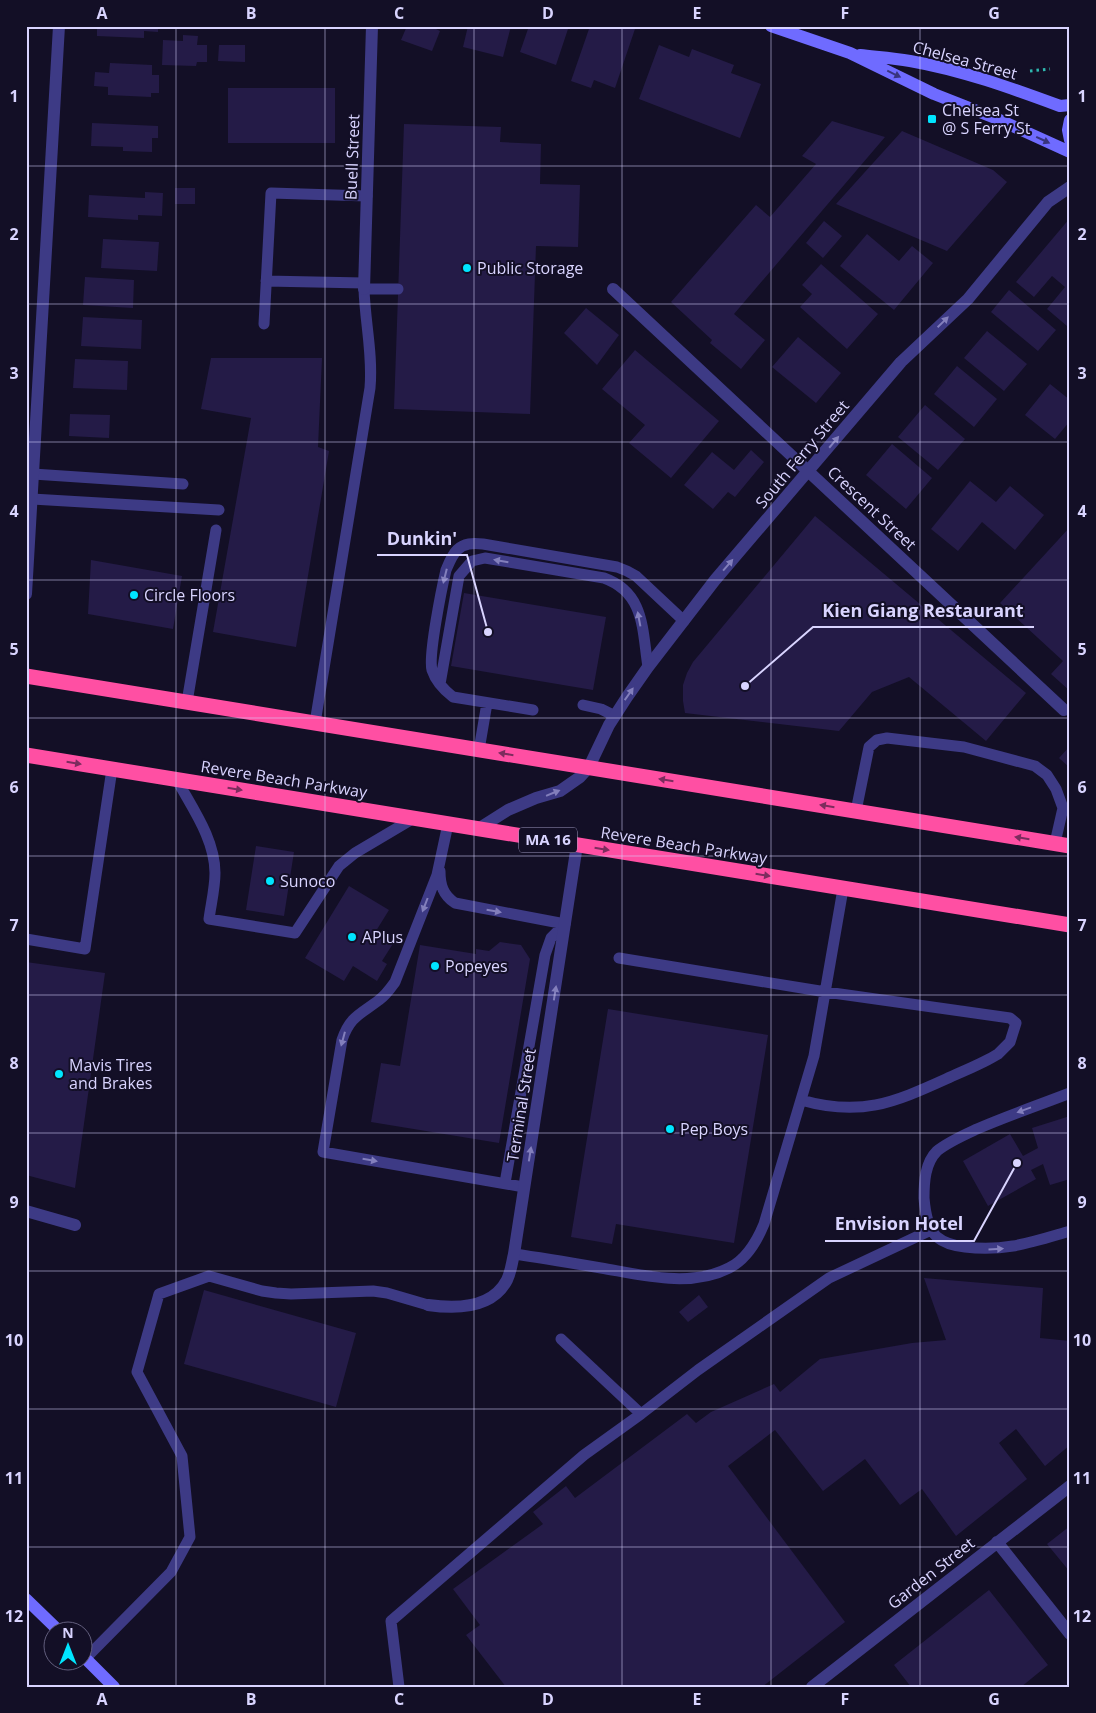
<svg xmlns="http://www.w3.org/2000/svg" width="1096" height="1713" font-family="'Open Sans',sans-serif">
<rect width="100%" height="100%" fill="#130f26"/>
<!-- building -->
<path fill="#241b47" d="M97,26h61v6l-14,-1v7l-47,-2z
M407,26h23l10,5 -8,20 -31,-11z
M468,26h43l-8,31 -40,-10z
M529,26h40l-13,39 -36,-13z
M590,26h46l-21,62 -21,-8 -3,8 -20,-7z
M183,35l15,1 -1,9h10v17h-10l-1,4 -34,-1 1,-25 20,1z
M219,45h26v17l-27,-1z
M659,45l30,12 3,-8 42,16 -3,8 30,11 -21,54 -101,-39z
M110,63l42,2v10h7v18h-8v4l-43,-2v-8l-14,-1 1,-14 14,1z
M228,88h107v55h-107z
M832,121l53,16 -151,177 31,26 -24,29 -31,-26 2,-3 -41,-38 85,-97 14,12 46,-53 -14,-8z
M92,123l66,3v12h-6v14l-29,-1v-4l-32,-1z
M404,124l97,3 -1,15 41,2 -1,40 40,1 -2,62 -42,-1 -6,168 -136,-5z
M902,131l91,39 14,12 -60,69 -111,-47z
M175,188h20v16h-20z
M145,192l18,1 -1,23 -24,-1v5l-50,-3 1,-22 56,3z
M1070,218v105l-3,3 -20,-17 18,-22 -13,-11 -18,21 -18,-15z
M824,221l18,15 -19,22 -17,-15z
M867,234l32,27 13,-15 21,17 -39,47 -54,-44z
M103,239l56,3 -2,29 -56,-3z
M821,264l57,50 -31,35 -47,-42 12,-13 -10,-9z
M85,277l49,3 -1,28 -50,-3z
M1009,290l47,40 -18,21 -47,-39z
M586,308l33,27 -22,30 -33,-32z
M83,317l59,3 -1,29 -60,-3z
M987,331l40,33 -23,27 -40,-33z
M798,337l43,36 -25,30 -44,-36z
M635,350l84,71 -48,57 -42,-35 16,-18 -43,-36z
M211,358h111l-4,89 11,4 -33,196 -83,-15 38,-214 -50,-9z
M75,359l53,2 -1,29 -54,-2z
M957,366l40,33 -23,28 -40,-33z
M1050,384l20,16v21l-15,18 -30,-24z
M925,405l40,34 -27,31 -40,-33z
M70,414l40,1 -1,23 -40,-2z
M892,444l40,34 -26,31 -40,-34z
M751,450l13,12 -29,35 -7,-5 -15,17 -29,-24 28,-33 22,18z
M970,481l26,21 14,-16 34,29 -29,35 -33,-28 -24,29 -27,-22z
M815,516l211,177 -40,48 -77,-64 -37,15 -33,39 -154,-18 -2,-12v-16l4,-12 6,-11z
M1070,527v164l-19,-17 12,-13 -63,-58z
M91,560l91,16 -9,53 -85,-15z
M464,593l142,24 -13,73 -142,-24z
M1070,746v22l-11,-10z
M256,846l38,6 -10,64 -38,-6z
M349,886l40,24 -13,21 18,11 -12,19 5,3 -10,17 -24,-15 -9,15 -39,-23z
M500,942l21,3 9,14 -31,184 -128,-21 10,-59 19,3 20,-121 56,9v-5l13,2z
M26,962l79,11 -30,215 -49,-13z
M608,1009l160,26 -34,208 -118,-19 -4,20 -41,-7z
M1070,1116v63l-20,6 -7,-21 -12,6 5,9 -48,27 -25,-45 47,-27 13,22 15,-8 -6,-20z
M924,1278l119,10 -3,50 30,3v104l-25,21 -29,-37 -17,14 28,36 -71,57 -34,-47 -22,16 -35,-46 -42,32 -48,-61 -47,36 117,156 -83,65h-256l-40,-52 14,-10 -27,-36 90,-65 -10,-12 33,-26 9,12 112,-84 9,9 15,-11 63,-28 6,8 40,-33 92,-16 34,-3z
M204,1290l152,43 -20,74 -152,-43z
M699,1295l9,12 -20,15 -9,-10z
M1070,1526v46l-23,-28z
M989,1590l59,75 -27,22h-110l-17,-22z"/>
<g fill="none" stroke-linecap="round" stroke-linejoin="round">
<!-- path -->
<path stroke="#2fb8b0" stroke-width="3" stroke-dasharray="2.5 4" stroke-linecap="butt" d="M1030,71l20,-2"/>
<!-- lane -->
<path stroke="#3d3a85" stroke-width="11" d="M266,281l98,2
M264,324l7,-131 96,3
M33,474l150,10
M32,499l187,11
M440,684l19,-108 13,-15 13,-3 119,20c41,15 38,51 44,89
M187,702l29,-172
M583,705l18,4 14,7
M533,710l-80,-13c-9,-7 -17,-15 -21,-27 -4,-14 10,-83 14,-100 3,-7 6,-15 11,-20 7,-7 16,-7 26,-6l134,23 10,4 9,5 48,45
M315,723l55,-335c3,-34 -5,-66 -6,-99h34
M479,750l8,-47
M177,780c15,28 38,59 38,93 0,15 -4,31 -6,46l86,14 44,-67 16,-13 59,-35
M856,811l13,-64 8,-7 10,-2 77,9 71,19 12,9 9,14 7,19 -8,35
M448,824l-11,51 -42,107c-5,7 -9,13 -16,18 -18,14 -29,16 -37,40l-19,112 201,35
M440,871c0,14 3,24 15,32l110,21
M26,939l59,10 27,-180
M619,958l207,34 184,26 6,5 -6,19 -12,12c-16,10 -35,17 -52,25 -53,24 -86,38 -145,21
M1070,1093c-31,12 -63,23 -93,36 -13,6 -29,13 -40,22 -12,12 -13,31 -13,47 1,12 3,30 13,39 7,6 19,9 28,10 40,5 67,-5 105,-16
M505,1183l40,-228 6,-17 14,-14
M514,1254c29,4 58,9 87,14 41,7 89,20 128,0 18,-9 28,-27 35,-44l50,-168 29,-167
M641,1414l57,-44 131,-92 102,-48
M86,1658l85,-86 19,-35 -8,-81 -45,-84 22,-78 50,-18 53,15 14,2 15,1 82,-3 14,2 41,12
M399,1687l-8,-66 193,-166 57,-41 -80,-75"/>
<!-- street -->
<path stroke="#3d3a85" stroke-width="12" d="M364,289l8,-263
M613,289l451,421
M26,594l33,-568
M478,829l30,-19 28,-12 24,-7 20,-14 9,-10 20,-42 18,-28 21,-30 67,-87 186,-218 67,-63 80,-97 22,-15
M26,1211l49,14
M428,1305c28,4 64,4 79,-25 4,-8 5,-18 7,-26l63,-409
M997,1542l73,92
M812,1687l258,-201"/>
<!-- secondary -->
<path stroke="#6f6bff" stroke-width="12" d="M771,26l79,27 84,41 61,24 75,34
M860,55c17,2 33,3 50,6 52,9 101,27 150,45l10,-1
M1070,120l-2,10 2,10
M26,1599l32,31
M82,1655l32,32"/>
<!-- highway -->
<path stroke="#ff4fa3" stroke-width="15" d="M26,676l1044,170
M26,755l1044,170"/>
</g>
<!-- one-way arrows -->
<defs><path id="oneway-solid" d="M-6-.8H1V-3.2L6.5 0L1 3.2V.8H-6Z" transform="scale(1.25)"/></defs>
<g fill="#38347d">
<use href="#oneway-solid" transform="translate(894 74) rotate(26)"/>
<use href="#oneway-solid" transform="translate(1043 140) rotate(25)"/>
</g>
<g fill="#837fbc">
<use href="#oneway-solid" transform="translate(943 322) rotate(-44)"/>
<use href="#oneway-solid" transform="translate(834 442) rotate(-50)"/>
<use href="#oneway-solid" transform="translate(501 561) rotate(-170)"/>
<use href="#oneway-solid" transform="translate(728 565) rotate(-49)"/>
<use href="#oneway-solid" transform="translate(445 576) rotate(104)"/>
<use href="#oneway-solid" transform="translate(639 619) rotate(-101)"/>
<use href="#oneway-solid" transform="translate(629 694) rotate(-55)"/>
<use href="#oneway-solid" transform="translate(553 793) rotate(-22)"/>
<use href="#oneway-solid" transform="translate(425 905) rotate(111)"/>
<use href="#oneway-solid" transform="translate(494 911) rotate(10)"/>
<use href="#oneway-solid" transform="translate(555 993) rotate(-81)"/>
<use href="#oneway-solid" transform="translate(343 1039) rotate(105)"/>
<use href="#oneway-solid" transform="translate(1024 1110) rotate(160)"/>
<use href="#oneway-solid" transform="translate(530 1154) rotate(-81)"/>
<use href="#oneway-solid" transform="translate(370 1160) rotate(10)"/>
<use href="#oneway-solid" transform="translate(996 1249) rotate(-3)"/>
</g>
<g fill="#7d2c5e">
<use href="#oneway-solid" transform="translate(506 754) rotate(-171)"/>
<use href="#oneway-solid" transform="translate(74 763) rotate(9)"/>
<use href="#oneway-solid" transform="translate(666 780) rotate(-171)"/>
<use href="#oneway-solid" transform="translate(235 789) rotate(9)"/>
<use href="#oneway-solid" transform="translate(827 806) rotate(-171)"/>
<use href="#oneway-solid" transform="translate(1022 838) rotate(-171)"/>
<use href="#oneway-solid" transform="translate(602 849) rotate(9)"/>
<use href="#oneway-solid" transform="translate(763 875) rotate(9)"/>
</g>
<!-- grid -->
<path fill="none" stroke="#d9d4ff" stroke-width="1" stroke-opacity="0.55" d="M176,26v1661M325,26v1661M474,26v1661M622,26v1661M771,26v1661M920,26v1661M26,166h1044M26,304h1044M26,442h1044M26,580h1044M26,718h1044M26,856h1044M26,995h1044M26,1133h1044M26,1271h1044M26,1409h1044M26,1547h1044"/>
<!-- markers -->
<g fill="#00e5ff" stroke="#130f26" stroke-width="2">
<rect x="927" y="114" width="10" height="10" rx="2.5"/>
<circle cx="467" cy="268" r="5"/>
<circle cx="134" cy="595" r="5"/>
<circle cx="270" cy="881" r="5"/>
<circle cx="352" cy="937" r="5"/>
<circle cx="435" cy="966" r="5"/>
<circle cx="59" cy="1074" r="5"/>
<circle cx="670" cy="1129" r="5"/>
</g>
<g text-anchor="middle" stroke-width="4" stroke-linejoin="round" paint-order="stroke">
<!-- shield labels -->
<rect fill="#130f26" stroke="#9e99be" stroke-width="1" x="519" y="827.5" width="58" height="25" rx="4"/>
<g font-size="15" font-weight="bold" fill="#d9d4ff">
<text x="548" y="845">MA 16</text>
</g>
<!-- street labels -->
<g font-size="16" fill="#d9d4ff" stroke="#130f26">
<text transform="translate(965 60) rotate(15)" y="6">Chelsea Street</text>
<text transform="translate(352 157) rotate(-88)" y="6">Buell Street</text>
<text transform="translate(802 454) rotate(-50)" y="6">South Ferry Street</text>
<text transform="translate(872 508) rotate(43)" y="6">Crescent Street</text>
<text transform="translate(284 779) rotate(9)" y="6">Revere Beach Parkway</text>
<text transform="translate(684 845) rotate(9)" y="6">Revere Beach Parkway</text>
<text transform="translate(521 1105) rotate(-81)" y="6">Terminal Street</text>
<text transform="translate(931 1573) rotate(-38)" y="6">Garden Street</text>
</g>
<!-- poi labels -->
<g font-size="16" fill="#d9d4ff" stroke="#130f26" text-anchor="start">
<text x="942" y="116">Chelsea St<tspan x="942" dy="18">@ S Ferry St</tspan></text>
<text x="477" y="274">Public Storage</text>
<text x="144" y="601">Circle Floors</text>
<text x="280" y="887">Sunoco</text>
<text x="362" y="943">APlus</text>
<text x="445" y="972">Popeyes</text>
<text x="69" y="1071">Mavis Tires<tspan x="69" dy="18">and Brakes</tspan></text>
<text x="680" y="1135">Pep Boys</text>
</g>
</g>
<!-- callouts -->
<path fill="none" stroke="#d9d4ff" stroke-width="2" d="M488 632L467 555H377M745 686L813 627H1034M1017 1163L974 1241H825"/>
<g fill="#d9d4ff" stroke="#130f26" stroke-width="2">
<circle cx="488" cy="632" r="5"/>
<circle cx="745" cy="686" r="5"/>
<circle cx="1017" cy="1163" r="5"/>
</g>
<g font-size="18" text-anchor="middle" font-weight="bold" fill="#d9d4ff" stroke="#130f26" stroke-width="4" stroke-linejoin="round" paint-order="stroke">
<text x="422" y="545">Dunkin'</text>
<text x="923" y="617">Kien Giang Restaurant</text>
<text x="899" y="1230">Envision Hotel</text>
</g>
<!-- border -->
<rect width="1096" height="1713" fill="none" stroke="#130f26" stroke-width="55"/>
<!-- north arrow -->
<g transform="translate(68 1646)"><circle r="24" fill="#130f26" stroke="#625e7d"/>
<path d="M0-4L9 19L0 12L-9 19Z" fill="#00e5ff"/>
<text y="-8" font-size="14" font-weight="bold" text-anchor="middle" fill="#d9d4ff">N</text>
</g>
<rect x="28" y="28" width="1040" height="1658" fill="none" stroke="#d9d4ff" stroke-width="2"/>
<g font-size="16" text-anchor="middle" font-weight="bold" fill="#d9d4ff">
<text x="102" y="19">A</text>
<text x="251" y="19">B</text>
<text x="399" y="19">C</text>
<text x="548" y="19">D</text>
<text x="697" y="19">E</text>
<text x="845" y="19">F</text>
<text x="994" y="19">G</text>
<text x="14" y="102">1</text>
<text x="1082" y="102">1</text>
<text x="14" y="240">2</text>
<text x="1082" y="240">2</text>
<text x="14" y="379">3</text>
<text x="1082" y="379">3</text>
<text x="14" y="517">4</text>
<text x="1082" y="517">4</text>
<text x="14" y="655">5</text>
<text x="1082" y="655">5</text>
<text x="14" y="793">6</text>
<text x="1082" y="793">6</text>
<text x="14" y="931">7</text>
<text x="1082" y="931">7</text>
<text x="14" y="1069">8</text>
<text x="1082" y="1069">8</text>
<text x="14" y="1208">9</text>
<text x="1082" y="1208">9</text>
<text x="14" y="1346">10</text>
<text x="1082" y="1346">10</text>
<text x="14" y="1484">11</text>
<text x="1082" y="1484">11</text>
<text x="14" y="1622">12</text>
<text x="1082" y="1622">12</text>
<text x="102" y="1705">A</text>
<text x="251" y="1705">B</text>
<text x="399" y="1705">C</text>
<text x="548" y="1705">D</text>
<text x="697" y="1705">E</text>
<text x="845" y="1705">F</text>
<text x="994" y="1705">G</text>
</g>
</svg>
